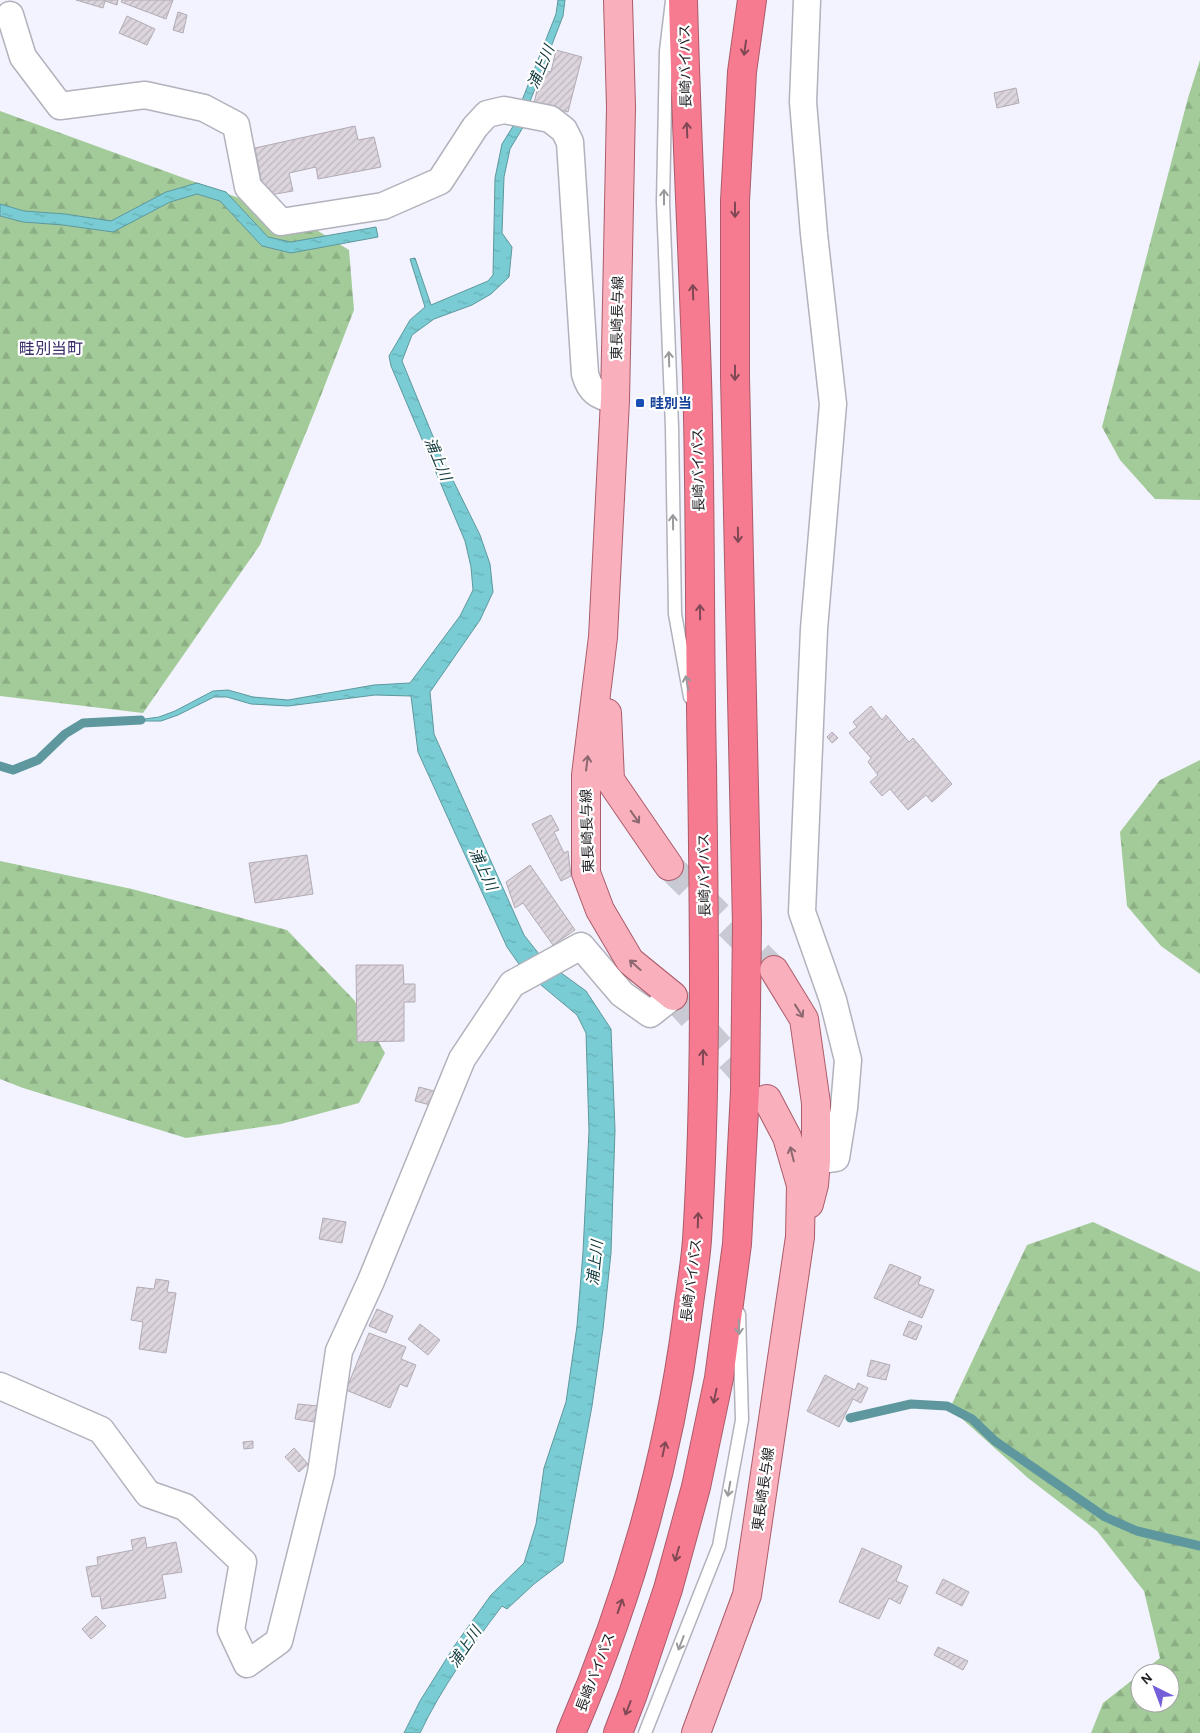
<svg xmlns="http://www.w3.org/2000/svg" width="1200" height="1733" font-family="'Alegreya Sans','Noto Sans JP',sans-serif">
<defs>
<pattern id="forest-firs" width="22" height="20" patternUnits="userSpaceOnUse" patternTransform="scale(1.25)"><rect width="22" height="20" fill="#a3cb99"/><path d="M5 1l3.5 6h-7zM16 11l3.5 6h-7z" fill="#8cae84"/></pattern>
<pattern id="water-ripples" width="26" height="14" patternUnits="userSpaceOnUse" patternTransform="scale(1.25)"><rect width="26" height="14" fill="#79ccd3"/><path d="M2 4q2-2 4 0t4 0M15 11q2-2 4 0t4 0" fill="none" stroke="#68afb5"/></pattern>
<pattern id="building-hatch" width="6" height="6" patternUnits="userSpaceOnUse" patternTransform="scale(1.25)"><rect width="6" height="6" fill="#ddd5de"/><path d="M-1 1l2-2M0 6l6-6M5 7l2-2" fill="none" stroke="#bdb6be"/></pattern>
</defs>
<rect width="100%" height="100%" fill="#f2f3fe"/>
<!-- forest -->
<path fill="url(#forest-firs)" d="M1200,60v440l-45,-1 -35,-39 -18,-33 86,-329z
M0,111l302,110 47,29 5,60 -38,98 -56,137 -117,168 -143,-17z
M1200,760v214l-39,-28 -34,-40 -7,-74 40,-52z
M0,861l132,28 155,41 67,70 31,53 -26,50 -78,21 -95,14 -163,-50 -23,-9z
M1093,1222l107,50v461h-109l12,-30 37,-29v29h30v-30h-29l19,-15 -16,-67 -47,-60 -69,-53 -78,-70 77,-163z"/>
<!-- water -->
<path fill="url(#water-ripples)" stroke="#5e989e" d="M558,0h7l-2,16 -34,88 -1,15 -18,30 -6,28 -2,56 10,14 -3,30 -18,17 -19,11 -38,14 -22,16 -10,26 39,95 39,79 10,29 3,28 -13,28 -50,72 4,42 90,201 15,19 14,13 33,24 25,38 4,101 -4,123 -8,76 -11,77 -29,156 -29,22 -27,25 -5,-3c-31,41 -60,81 -82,127h-16l16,-32 35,-56 36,-50 33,-32 12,-39 8,-56 22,-66 11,-76 6,-74 6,-121 -3,-98 -9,-18 -42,-35 -14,-13 -14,-20 -89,-195 -7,-56 -36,-1 -87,11 -37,-2 -24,-7h-13l-36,18 -17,6h-30l28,-4 16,-6 38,-20 15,-1 25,7 35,3 86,-15 36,-2 50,-67 13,-26 -2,-23 -6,-26 -74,-175 -2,-10 21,-36 15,-13 -15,-48 5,-1 16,47 57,-24 5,-6 2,-97 7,-34 13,-21 6,-20 35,-89z
M197,183l29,9 42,45 23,5 85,-15 2,10 -87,16 -29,-7 -42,-45 -23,-7 -27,8 -57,30 -50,-7 -40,-3 -23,-6v-12l24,7 41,3 46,7 55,-29z"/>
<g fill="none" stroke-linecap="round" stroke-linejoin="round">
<!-- stream -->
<path stroke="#5e989e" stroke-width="9" d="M0,766l13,4 25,-10 27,-26 18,-11 58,-3
M850,1418l61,-14 36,2 25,13 23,22 110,76 32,14 63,15"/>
</g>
<!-- building -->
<path fill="url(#building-hatch)" stroke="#b2abb3" d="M76,0h42l-1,5 -12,-4 -2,7z
M122,0h51l-7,19 -45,-17z
M178,12l9,3 -4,18 -10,-3z
M127,16l28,13 -8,16 -28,-12z
M556,50l26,7 -14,55 -34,-9 8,-33 9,2z
M1016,88l3,15 -22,5 -3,-15z
M355,126l3,14 16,-3 7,30 -63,12 -2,-12 -27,6 4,18 -29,5 -9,-48z
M871,706l11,14 4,-5 23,27 4,-4 39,46 -20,18 -6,-7 -18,15 -18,-21 -8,7 -12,-14 8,-7 -10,-13 3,-4 -22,-25 8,-6 -4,-5z
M832,732l6,6 -6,5 -5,-6z
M551,815l8,15 -5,2 10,21 4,-2 3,25 -10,5 -29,-57z
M307,855l6,39 -58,9 -6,-40z
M530,865l45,65 -22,15 -30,-42 -8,5 -9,-26z
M356,965h47l1,19h11v18h-11v39l-47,1z
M419,1087l15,4 -4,14 -15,-4z
M323,1218l23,4 -4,21 -23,-4z
M890,1264l31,13 -3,7 16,6 -12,28 -48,-20z
M156,1279l13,2 -2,11 9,1 -10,60 -27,-4 4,-27 -12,-2 6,-33 17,2z
M377,1309l16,7 -7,17 -17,-7z
M909,1321l13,5 -6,14 -13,-5z
M420,1324l20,16 -12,15 -20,-16z
M369,1333l37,14 -5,12 15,6 -9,22 -7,-3 -10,24 -44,-18z
M871,1360l19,5 -4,15 -19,-4z
M825,1375l30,15 3,-7 10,5 -7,15 -8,-4 -14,28 -32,-16z
M298,1404l20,2 -3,16 -20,-3z
M253,1441v7l-9,1 -1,-7z
M294,1448l14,16 -9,8 -14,-15z
M145,1537l2,11 29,-6 6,30 -20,3 4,23 -64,11 -2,-13 -8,1 -6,-30 12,-2 -1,-8 36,-7 -2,-10z
M862,1548l40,18 -6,15 12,5 -8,18 -11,-6 -10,21 -40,-17z
M943,1579l26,13 -7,14 -26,-13z
M96,1616l10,10 -15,13 -9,-10z
M938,1647l30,14 -5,9 -29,-15z"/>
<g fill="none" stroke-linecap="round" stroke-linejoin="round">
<!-- primary-tunnel -->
<path stroke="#c8c9d2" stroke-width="28" stroke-dasharray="28 14" stroke-linecap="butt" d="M669,866l105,104
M673,996l83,91"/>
<!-- service casing -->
<g stroke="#b1b2bb" stroke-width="15">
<path id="service" d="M672,1l-6,50 -3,151 9,225 3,187 15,83
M645,1733l74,-187 23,-126 -3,-106"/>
</g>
<!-- minor casing -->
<g stroke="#b1b2bb" stroke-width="29">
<path id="minor" d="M807,0l-4,102 11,132 19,170 -19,225 -12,283 31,88 15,60 -4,48 -8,50 -20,3
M10,15l13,42 37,49 85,-11 59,13 32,17 12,62 33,35 102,-16 57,-25 35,-54 12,-13 17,-4 46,9 14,11 6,12 15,232c5,18 13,22 30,26
M0,1386l101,44 47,64 37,13 58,55 -12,68 16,34 32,-23 42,-168 18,-122 32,-70 91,-222 50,-75 69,-38 41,48 28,20 23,-18"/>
</g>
<!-- primary casing -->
<g stroke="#ab5b6a" stroke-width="30">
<path id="primary" d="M618,0l3,107 -6,293 -12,237 -17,138v98l14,37 30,51 43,35
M607,713l3,67 59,86
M774,970l30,49 12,84v58l-2,24 -5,19
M696,1733l51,-138 53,-358 1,-52 -14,-48 -20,-38"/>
</g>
<!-- motorway casing -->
<g stroke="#ab5b6a" stroke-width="30">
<path id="motorway" d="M571,1733c57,-132 97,-271 116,-414 3,-26 8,-52 10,-79 10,-158 7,-316 5,-475 -3,-129 -1,-258 -5,-387 -4,-126 -11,-252 -14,-378
M618,1733l15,-39 35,-105 28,-102 23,-109 18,-134 8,-153 2,-166 -12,-548v-176l7,-129 10,-72"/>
</g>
<!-- service -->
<use href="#service" stroke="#fff" stroke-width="12"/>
<!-- minor -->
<use href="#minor" stroke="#fff" stroke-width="26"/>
<!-- primary -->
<use href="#primary" stroke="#fab0bc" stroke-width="28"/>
<!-- motorway -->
<use href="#motorway" stroke="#f77b90" stroke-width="28"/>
</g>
<!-- one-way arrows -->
<defs><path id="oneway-shaft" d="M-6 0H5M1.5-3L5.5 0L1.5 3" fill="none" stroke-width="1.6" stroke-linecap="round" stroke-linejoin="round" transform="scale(1.25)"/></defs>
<g stroke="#804854">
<use href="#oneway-shaft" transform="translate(745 48) rotate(98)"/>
<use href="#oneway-shaft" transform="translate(687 130) rotate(-92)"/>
<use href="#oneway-shaft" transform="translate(735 210) rotate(90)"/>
<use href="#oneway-shaft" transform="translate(693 292) rotate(-92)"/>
<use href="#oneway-shaft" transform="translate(735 373) rotate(90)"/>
<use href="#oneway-shaft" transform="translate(738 535) rotate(89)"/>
<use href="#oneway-shaft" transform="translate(700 612) rotate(-91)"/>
<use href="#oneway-shaft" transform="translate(703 1057) rotate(-89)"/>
<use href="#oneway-shaft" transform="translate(698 1220) rotate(-88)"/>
<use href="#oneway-shaft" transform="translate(715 1396) rotate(102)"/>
<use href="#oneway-shaft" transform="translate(664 1449) rotate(-78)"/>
<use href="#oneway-shaft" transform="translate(677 1554) rotate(106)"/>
<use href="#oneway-shaft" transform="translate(620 1606) rotate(-71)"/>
<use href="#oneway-shaft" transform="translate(628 1708) rotate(111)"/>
</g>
<g stroke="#9a9a9c">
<use href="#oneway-shaft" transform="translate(664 197) rotate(-90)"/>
<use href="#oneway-shaft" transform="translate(669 359) rotate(-92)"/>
<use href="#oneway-shaft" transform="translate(673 522) rotate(-91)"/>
<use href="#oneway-shaft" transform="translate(687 683) rotate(-100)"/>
<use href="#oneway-shaft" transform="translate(739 1327) rotate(88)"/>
<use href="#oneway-shaft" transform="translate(729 1489) rotate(100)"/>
<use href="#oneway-shaft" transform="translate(681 1643) rotate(111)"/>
</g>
<g stroke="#8c6870">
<use href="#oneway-shaft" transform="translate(587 763) rotate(-83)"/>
<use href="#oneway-shaft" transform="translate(635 817) rotate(55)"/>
<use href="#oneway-shaft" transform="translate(635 965) rotate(-138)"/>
<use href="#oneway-shaft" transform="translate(799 1011) rotate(58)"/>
<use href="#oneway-shaft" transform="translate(792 1154) rotate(-104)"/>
</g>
<!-- markers -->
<rect fill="#1a4fb4" stroke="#fff" stroke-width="2" x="635" y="398" width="10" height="10" rx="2.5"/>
<g text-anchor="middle" stroke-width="4.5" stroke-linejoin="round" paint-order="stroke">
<!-- street labels -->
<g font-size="14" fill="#1f1f23" stroke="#fff">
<text transform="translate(685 66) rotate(-91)" y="5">長崎バイパス</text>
<text transform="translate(617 318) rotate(-89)" y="5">東長崎長与線</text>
<text transform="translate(698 470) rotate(-91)" y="5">長崎バイパス</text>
<text transform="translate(587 831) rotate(-92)" y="5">東長崎長与線</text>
<text transform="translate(704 875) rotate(-91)" y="5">長崎バイパス</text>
<text transform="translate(691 1280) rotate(-83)" y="5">長崎バイパス</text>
<text transform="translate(763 1489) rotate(-82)" y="5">東長崎長与線</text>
<text transform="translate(595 1672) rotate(-69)" y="5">長崎バイパス</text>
</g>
<!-- transit labels -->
<g font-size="14" font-weight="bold" fill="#164399" stroke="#fff" text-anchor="start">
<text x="650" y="408">畦別当</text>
</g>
<!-- water labels -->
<g font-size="15" font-style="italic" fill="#0f373b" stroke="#fff">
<text transform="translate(541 67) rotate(-67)" y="5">浦上川</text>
<text transform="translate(438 459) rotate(67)" y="5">浦上川</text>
<text transform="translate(483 869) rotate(65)" y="5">浦上川</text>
<text transform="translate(595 1263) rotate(-84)" y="5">浦上川</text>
<text transform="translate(465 1647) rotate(-56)" y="5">浦上川</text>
</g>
<!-- quarter labels -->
<g font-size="16" fill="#372d68" stroke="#fff">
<text x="51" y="354">畦別当町</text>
</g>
</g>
<!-- north arrow -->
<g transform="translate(1155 1688) rotate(318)"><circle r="24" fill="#ffffff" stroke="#a5a5a7"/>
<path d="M0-4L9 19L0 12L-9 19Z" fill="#755fd9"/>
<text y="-8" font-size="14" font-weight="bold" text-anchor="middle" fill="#1f1f23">N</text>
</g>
</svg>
